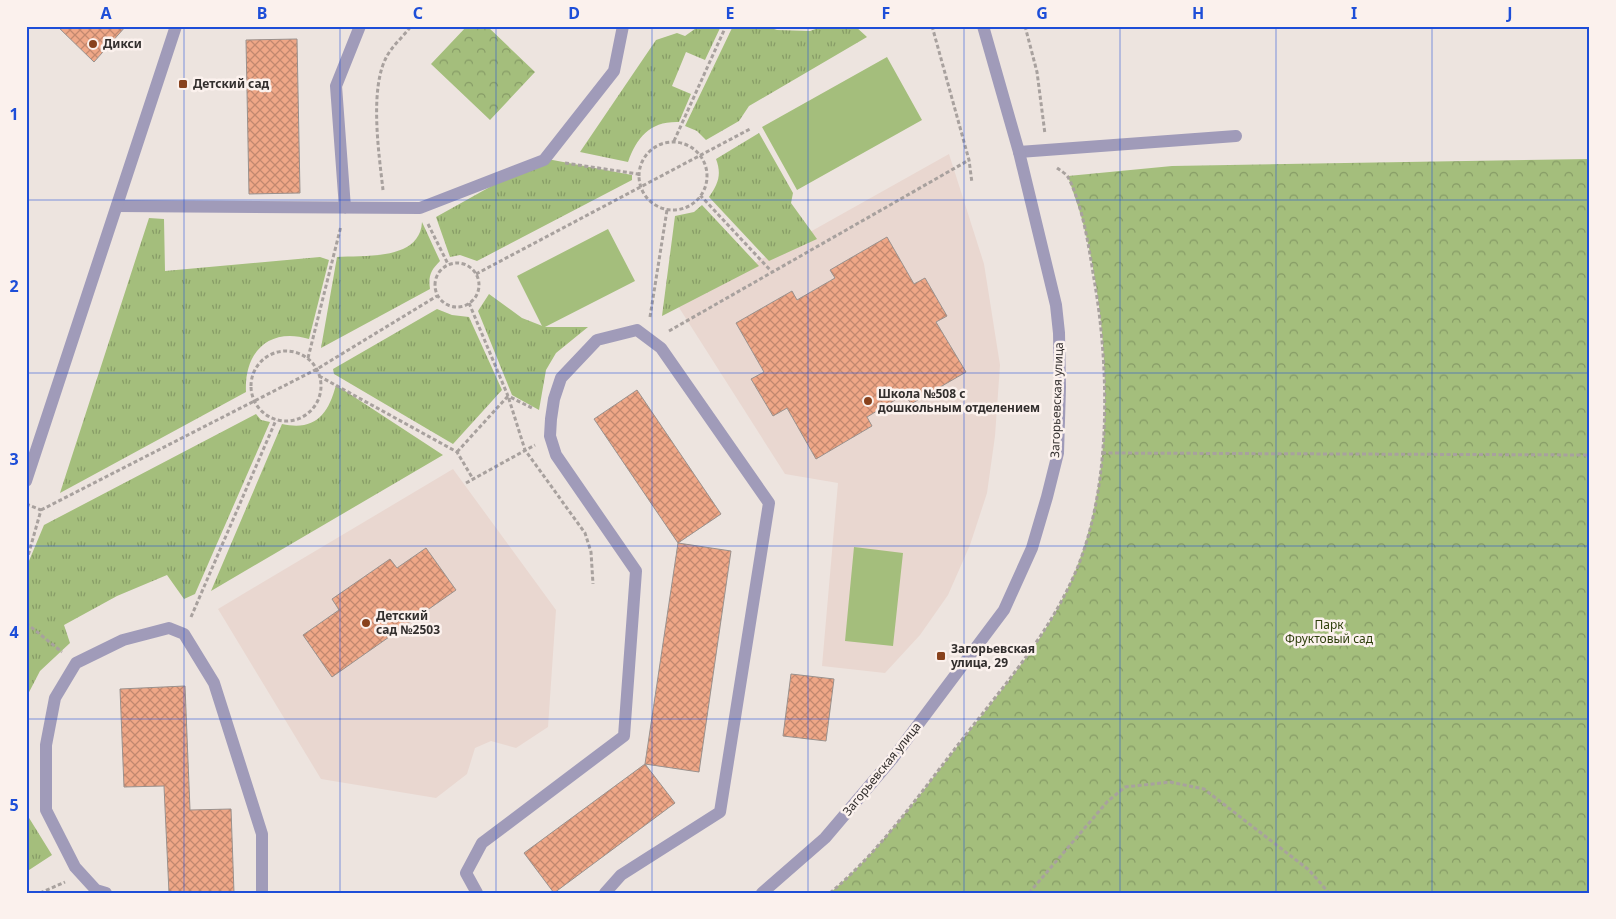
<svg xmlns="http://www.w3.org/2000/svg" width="1616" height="919" font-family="'Noto Sans',sans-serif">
<defs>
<pattern id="grass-tufts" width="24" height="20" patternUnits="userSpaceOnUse" patternTransform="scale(1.25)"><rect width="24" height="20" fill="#a4be7c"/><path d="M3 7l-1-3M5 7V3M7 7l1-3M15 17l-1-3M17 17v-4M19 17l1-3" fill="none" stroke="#869b66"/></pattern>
<pattern id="park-crowns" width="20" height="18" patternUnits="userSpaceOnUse" patternTransform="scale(1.25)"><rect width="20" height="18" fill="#a4be7c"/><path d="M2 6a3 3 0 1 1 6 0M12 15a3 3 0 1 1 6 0" fill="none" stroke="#869b66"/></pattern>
<pattern id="building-cross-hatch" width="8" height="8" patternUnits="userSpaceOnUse" patternTransform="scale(1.25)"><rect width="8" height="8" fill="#efa787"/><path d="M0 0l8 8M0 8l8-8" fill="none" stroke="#c2886f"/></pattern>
</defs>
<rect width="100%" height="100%" fill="#ede4df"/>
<!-- built -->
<path fill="#e9d7d0" d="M949,154l35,110 16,101 -5,71 -8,57 -17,52 -22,50 -28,40 -35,38 -63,-7 16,-183 -53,-9 -107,-168z
M453,469l103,141 -8,117 -32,21 -25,-7 -16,7 -8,26 -31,24 -115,-19 -103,-170z"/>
<!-- grass -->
<path fill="url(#grass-tufts)" d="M699,26h22l-16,34 -19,-8 -14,34 19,8 -12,28c-29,-1 -42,15 -51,40l-48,-10 76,-112 21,-7 8,3z
M733,26h32l12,4 33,1 14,-5h31l12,11 -118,69 -10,15 -33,19 -9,-9 -12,-5z
M759,133l34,60 -2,10 26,36 -48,22 -60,-64c9,-13 13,-22 7,-38z
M542,158l90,17v5l-155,81 -17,-6 -10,2 -14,-40z
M702,205l57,61 -97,50 13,-100 19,-4z
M149,218l15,1 1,52 155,-14 9,3 -20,79c-40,-12 -65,13 -63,53l-186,101z
M422,222l18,39c-9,9 -12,15 -10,28l-109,59 16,-91c27,-2 83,4 85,-35z
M489,294l33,24 23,9h43l-32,26 -10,17 -7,40 -27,-15 -34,-84z
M437,309l15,6 17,2 33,73 -49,54 -119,-70 -1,-5z
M336,385l107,70 -232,136 71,-167c33,7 46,-9 54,-39z
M256,414l5,6 9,2 -75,172 -11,5 -17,-24 -50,21 -53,29 6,18 -30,28 -14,27v-130l18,-43z
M26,813l26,42 -26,17z"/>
<!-- park -->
<path fill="url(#park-crowns)" d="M467,26h20l48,46 -45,48 -59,-56z
M1590,159v734h-760c50,-42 90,-99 130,-150 40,-52 86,-103 112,-164 44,-100 39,-240 14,-344 -4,-20 -12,-39 -18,-59l104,-10z"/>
<!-- pitch -->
<path fill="#a4be7c" d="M887,57l35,63 -125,70 -35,-63z
M608,229l27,52 -92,47 -26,-52z
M854,547l49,6 -10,93 -48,-5z"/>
<!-- building -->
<path fill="url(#building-cross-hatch)" stroke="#9a918d" d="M57,26h69l-32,36z
M297,39l3,154 -51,1 -3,-154z
M887,237l27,47 11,-6 22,38 -11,6 30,50 -55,32 -6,-10 -38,23 5,9 -56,33 -29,-51 -14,8 -22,-37 13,-7 -28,-49 56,-32 5,9 38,-22 -5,-8z
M637,390l84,124 -43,29 -84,-124z
M678,543l53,8 -32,221 -54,-8z
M426,548l30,42 -124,87 -29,-42 36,-25 -7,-11 58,-40 7,9z
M791,674l43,5 -8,62 -43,-5z
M185,686l5,124 41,-1 3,84h-65l-5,-107 -40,1 -4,-98z
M645,764l30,39 -121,90 -30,-40z"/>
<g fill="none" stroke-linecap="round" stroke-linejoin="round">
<!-- path -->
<path stroke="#a8a19e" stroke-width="3" stroke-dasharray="4 2.5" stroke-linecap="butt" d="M932,26l37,134 3,23
M1025,26l12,46 8,62
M674,141l52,-115
M639 176a34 34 0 1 1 68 0a34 34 0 1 1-68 0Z
M565,163l73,11
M383,190c-4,-36 -14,-102 4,-134 6,-11 17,-20 24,-30
M700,195l72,77
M428,224l20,40
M435 285a22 22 0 1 1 44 0a22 22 0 1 1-44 0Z
M476,274l274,-145
M469,303l39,93 26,13
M650,317l17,-107
M669,331l300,-171
M251 386a35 35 0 1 1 70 0a35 35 0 1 1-70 0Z
M308,358l33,-132
M319,376l138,76 16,27
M457,452l51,-56 17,54 60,83 6,19 2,32
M1102,453l488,2
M466,483l69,-38
M26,504l15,6 -15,53
M41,510l276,-141 120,-73
M191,617l85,-197
M26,623l36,29
M40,893l25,-11
M830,893c48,-40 86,-94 124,-143 42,-55 89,-107 118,-170 40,-85 38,-210 22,-301 -5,-31 -11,-72 -25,-100 -2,-5 -8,-8 -12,-11
M1029,893l78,-91 18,-15 45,-5 34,7 105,81 20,23"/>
<!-- service -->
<path stroke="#a09bb9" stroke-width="12" d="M1019,152l217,-16
M117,206l303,2 124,-48 70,-89 9,-45
M345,208l-9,-122 24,-60
M106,893l-10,-3 -21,-23 -29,-57v-65l9,-47 21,-35 47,-23 46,-12 15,6 30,49 48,151v59
M477,893l-11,-20 16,-30 142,-107 12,-165 -80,-116 -6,-19 1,-17 3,-20 7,-21 36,-38 40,-10 24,18 108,155 -49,309 -99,63 -16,18"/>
<!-- minor -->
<path stroke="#a09bb9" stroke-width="12" d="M26,481l150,-455
M762,893l63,-55 68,-80 111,-148 28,-62 15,-51 11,-44 2,-66 -1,-54 -3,-28 -37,-153 -36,-126"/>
</g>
<!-- grid -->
<path fill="none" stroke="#1d4ed8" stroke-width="1" stroke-opacity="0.55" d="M184,26v867M340,26v867M496,26v867M652,26v867M808,26v867M964,26v867M1120,26v867M1276,26v867M1432,26v867M26,200h1564M26,373h1564M26,546h1564M26,719h1564"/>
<!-- markers -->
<g fill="#88421d" stroke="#fbf1ed" stroke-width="2">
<circle cx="93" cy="44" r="5"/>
<rect x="178" y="79" width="10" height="10" rx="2.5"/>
<circle cx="868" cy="401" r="5"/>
<circle cx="366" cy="623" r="5"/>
<rect x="936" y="651" width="10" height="10" rx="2.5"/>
</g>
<g text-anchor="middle" stroke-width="5" stroke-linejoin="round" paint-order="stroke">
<!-- poi labels -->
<g font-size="12" font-weight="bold" fill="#322e2d" stroke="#fbf1ed" text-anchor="start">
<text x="103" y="48">Дикси</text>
<text x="193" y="88">Детский сад</text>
<text x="878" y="398">Школа №508 с<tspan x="878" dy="14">дошкольным отделением</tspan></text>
<text x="376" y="620">Детский<tspan x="376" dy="14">сад №2503</tspan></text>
<text x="951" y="653">Загорьевская<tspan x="951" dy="14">улица, 29</tspan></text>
</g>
<!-- street labels -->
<g font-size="12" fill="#322e2d" stroke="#fbf1ed">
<text transform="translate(1057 400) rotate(-88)" y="4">Загорьевская улица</text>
<text transform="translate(882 769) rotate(-51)" y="4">Загорьевская улица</text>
</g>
<!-- park labels -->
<g font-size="12" fill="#2d3e0b" stroke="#fbf1ed">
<text x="1329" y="629">Парк<tspan x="1329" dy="14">Фруктовый сад</tspan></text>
</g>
</g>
<!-- border -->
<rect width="1616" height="919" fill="none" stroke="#fbf1ed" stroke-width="55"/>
<rect x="28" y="28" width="1560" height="864" fill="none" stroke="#1d4ed8" stroke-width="2"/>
<g font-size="16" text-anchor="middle" font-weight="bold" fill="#1d4ed8">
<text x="106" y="19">A</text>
<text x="262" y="19">B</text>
<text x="418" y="19">C</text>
<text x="574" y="19">D</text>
<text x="730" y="19">E</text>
<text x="886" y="19">F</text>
<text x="1042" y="19">G</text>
<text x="1198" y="19">H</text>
<text x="1354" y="19">I</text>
<text x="1510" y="19">J</text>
<text x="14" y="120">1</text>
<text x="14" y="292">2</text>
<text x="14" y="465">3</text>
<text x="14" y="638">4</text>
<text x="14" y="811">5</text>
</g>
</svg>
